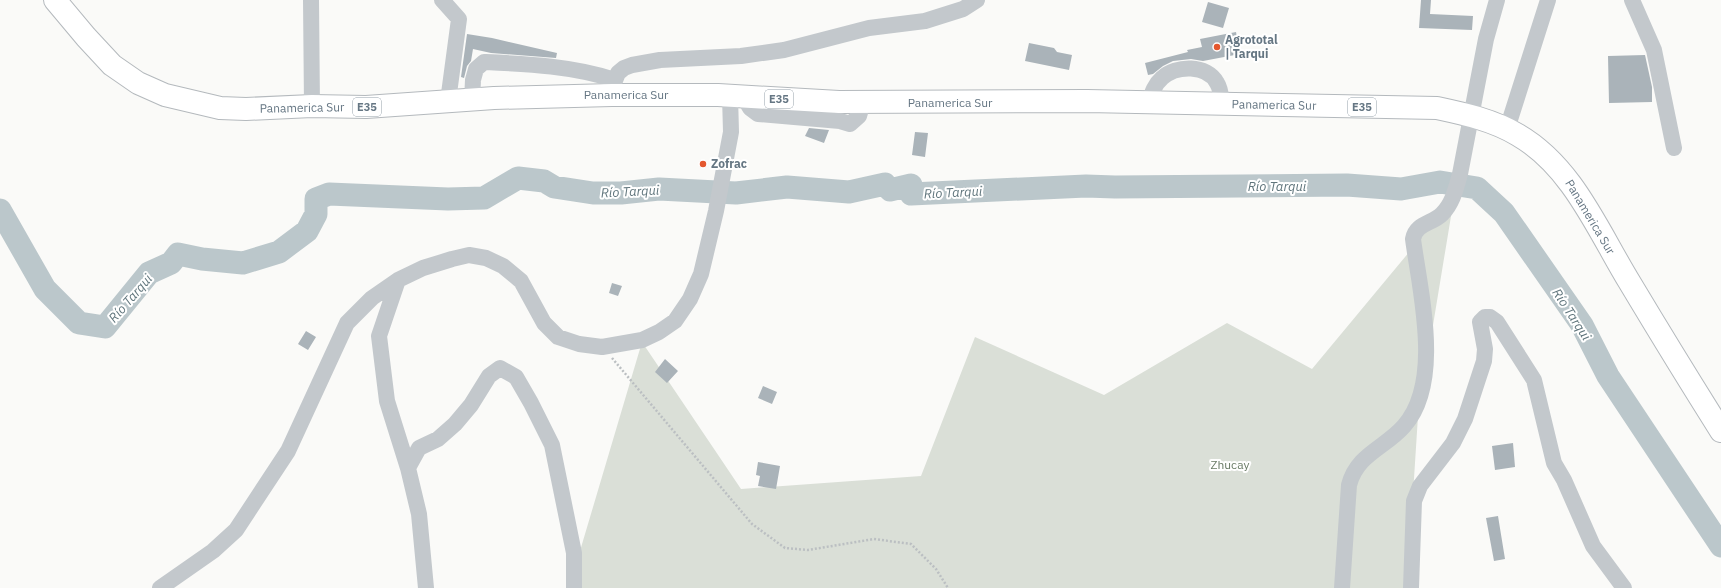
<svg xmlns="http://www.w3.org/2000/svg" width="1721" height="588" font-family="'IBM Plex Sans',sans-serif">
<rect width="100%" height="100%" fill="#fafaf8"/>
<!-- green -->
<path fill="#dadfd7" d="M1454,198l-36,218 -11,172h-838l73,-246 99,147 180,-13 54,-139 129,58 123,-72 85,46z"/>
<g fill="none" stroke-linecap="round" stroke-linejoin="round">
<!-- river -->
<path stroke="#bbc7cb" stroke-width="23" d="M0,210l45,79 34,34 26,4 44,-54 22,-10 7,-9 24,5 41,4 36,-11 28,-21 9,-17v-15l13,-5 119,5 36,-1 34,-20 26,3 10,6 39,6h28l38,-4 77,4 51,-6 62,5 36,-8 5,6 21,-5v9l175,-8 29,1 232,-2 54,4 39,-7 37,6 27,25 78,112 26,51 113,170"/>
</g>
<!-- building -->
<path fill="#aab3b9" d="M1421,0h10l-1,14 43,2 -1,14 -53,-2z
M1208,2l21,6 -6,20 -21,-6z
M1236,32l4,22 -37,7 -12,-2 -18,2 -10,5 -10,8 -5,1 -3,-12 43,-11 -1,-2 15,-3 -2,-8z
M467,34l25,4 65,15 -1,5 -65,-5 -18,-4 -2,12 -4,5 -3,12 -3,-1z
M1029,43l25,5 3,4 15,3 -3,15 -44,-9z
M1645,55l7,32v15l-43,1 -1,-47z
M809,128l20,2 -5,13 -19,-7z
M915,132l13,1 -3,24 -13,-2z
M612,283l10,3 -4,10 -9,-3z
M306,331l10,6 -8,13 -10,-6z
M665,359l13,12 -11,12 -12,-11z
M763,386l14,6 -5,12 -14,-6z
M1513,443l2,24 -20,3 -3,-24z
M758,462l22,4 -4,23 -18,-3 2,-10 -4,-1z
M1498,516l7,43 -11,2 -8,-43z"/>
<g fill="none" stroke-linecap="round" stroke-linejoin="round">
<!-- highway casing -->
<g stroke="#b4b9bd" stroke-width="24">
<path id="highway" d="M55,0l31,37 26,28 26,18 27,12 55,13 26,1 66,-3 54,1 128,-9 118,-3h106l121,7 248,-1 350,7c28,6 56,12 81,27 55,32 80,96 112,148 30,50 60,99 91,148"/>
</g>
<!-- path -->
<path stroke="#bbbfc2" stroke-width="2.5" stroke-dasharray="2 2" stroke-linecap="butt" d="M612,358l140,166 33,24 23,2 66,-11 37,5 25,25 12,19"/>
<!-- minor -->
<path stroke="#c3c8cc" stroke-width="16" d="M311,0l1,106
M442,0l17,19 -11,82
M1632,0l22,50 20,98
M612,95l2,-12 4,-10 6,-5 8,-3 28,-5 81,-4 43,-6 85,-22 56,-7 38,-12 14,-9
M743,96l7,12 8,6 82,7 10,3 9,-8 4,-14
M472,101l1,-21 3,-11 8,-7c43,2 90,4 131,18
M1149,103c3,-10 5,-18 13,-25 14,-13 45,-14 55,5 4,6 4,14 5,21
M1507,129l41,-129
M398,280l-19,56 8,65 21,67 11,46 7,74
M408,468l11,-20 19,-9 17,-15 16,-19 18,-29 11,-8 16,9 15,26 21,42 22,108v35
M160,588l53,-37 23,-21 52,-79 59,-128 25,-25 26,-18 25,-12 29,-9 17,-4 17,3 17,8 18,15 23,42 14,14 21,7 23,3 40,-7 17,-8 16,-11 15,-22 11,-25 15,-63 15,-79 -1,-36
M1342,588l7,-103c8,-31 36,-37 55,-59 39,-44 16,-134 9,-187 3,-16 19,-15 29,-25 11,-11 14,-26 18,-40l26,-135 11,-39
M1411,588l3,-87 6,-15 33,-43 12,-24 19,-58 1,-12 -5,-27 5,-5h5l7,5 37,58 20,83 10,17 29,66 31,42"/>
<!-- highway -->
<use href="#highway" stroke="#fff" stroke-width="22"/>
</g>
<!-- markers -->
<g fill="#e4572e" stroke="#fff" stroke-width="1.5">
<circle cx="1217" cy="47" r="4"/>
<circle cx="703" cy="164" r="4"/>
</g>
<g text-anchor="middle" stroke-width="4" stroke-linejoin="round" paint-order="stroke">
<!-- shield labels -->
<g fill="#fff" stroke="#939fa8" stroke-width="1">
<rect x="765" y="90" width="28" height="18" rx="3"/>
<rect x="353" y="98" width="28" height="18" rx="3"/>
<rect x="1348" y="98" width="28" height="18" rx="3"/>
</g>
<g font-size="11" font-weight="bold" fill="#657683">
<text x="779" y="103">E35</text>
<text x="367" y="111">E35</text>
<text x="1362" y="111">E35</text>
</g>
<!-- poi labels -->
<g font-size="12" font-weight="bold" fill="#657683" stroke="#fff" text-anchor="start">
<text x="1225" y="44">Agrototal<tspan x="1225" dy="14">| Tarqui</tspan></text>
<text x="711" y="168">Zofrac</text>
</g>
<!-- street labels -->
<g font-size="12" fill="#657683" stroke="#fff">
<text x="626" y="99">Panamerica Sur</text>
<text x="950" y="107">Panamerica Sur</text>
<text transform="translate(1274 105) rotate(1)" y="4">Panamerica Sur</text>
<text transform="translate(302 108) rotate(-1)" y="4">Panamerica Sur</text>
<text transform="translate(1590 217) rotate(59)" y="4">Panamerica Sur</text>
</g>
<!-- park labels -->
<g font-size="12" fill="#687a64" stroke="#fff">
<text x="1230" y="469">Zhucay</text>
</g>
<!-- water labels -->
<g font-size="13" font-style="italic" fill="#60757c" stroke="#fff">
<text x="1277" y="191">Río Tarqui</text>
<text transform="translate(630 191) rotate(-3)" y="5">Río Tarqui</text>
<text transform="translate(953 192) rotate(-3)" y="5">Río Tarqui</text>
<text transform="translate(130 298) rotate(-49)" y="5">Río Tarqui</text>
<text transform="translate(1572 314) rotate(57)" y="5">Río Tarqui</text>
</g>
</g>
</svg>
